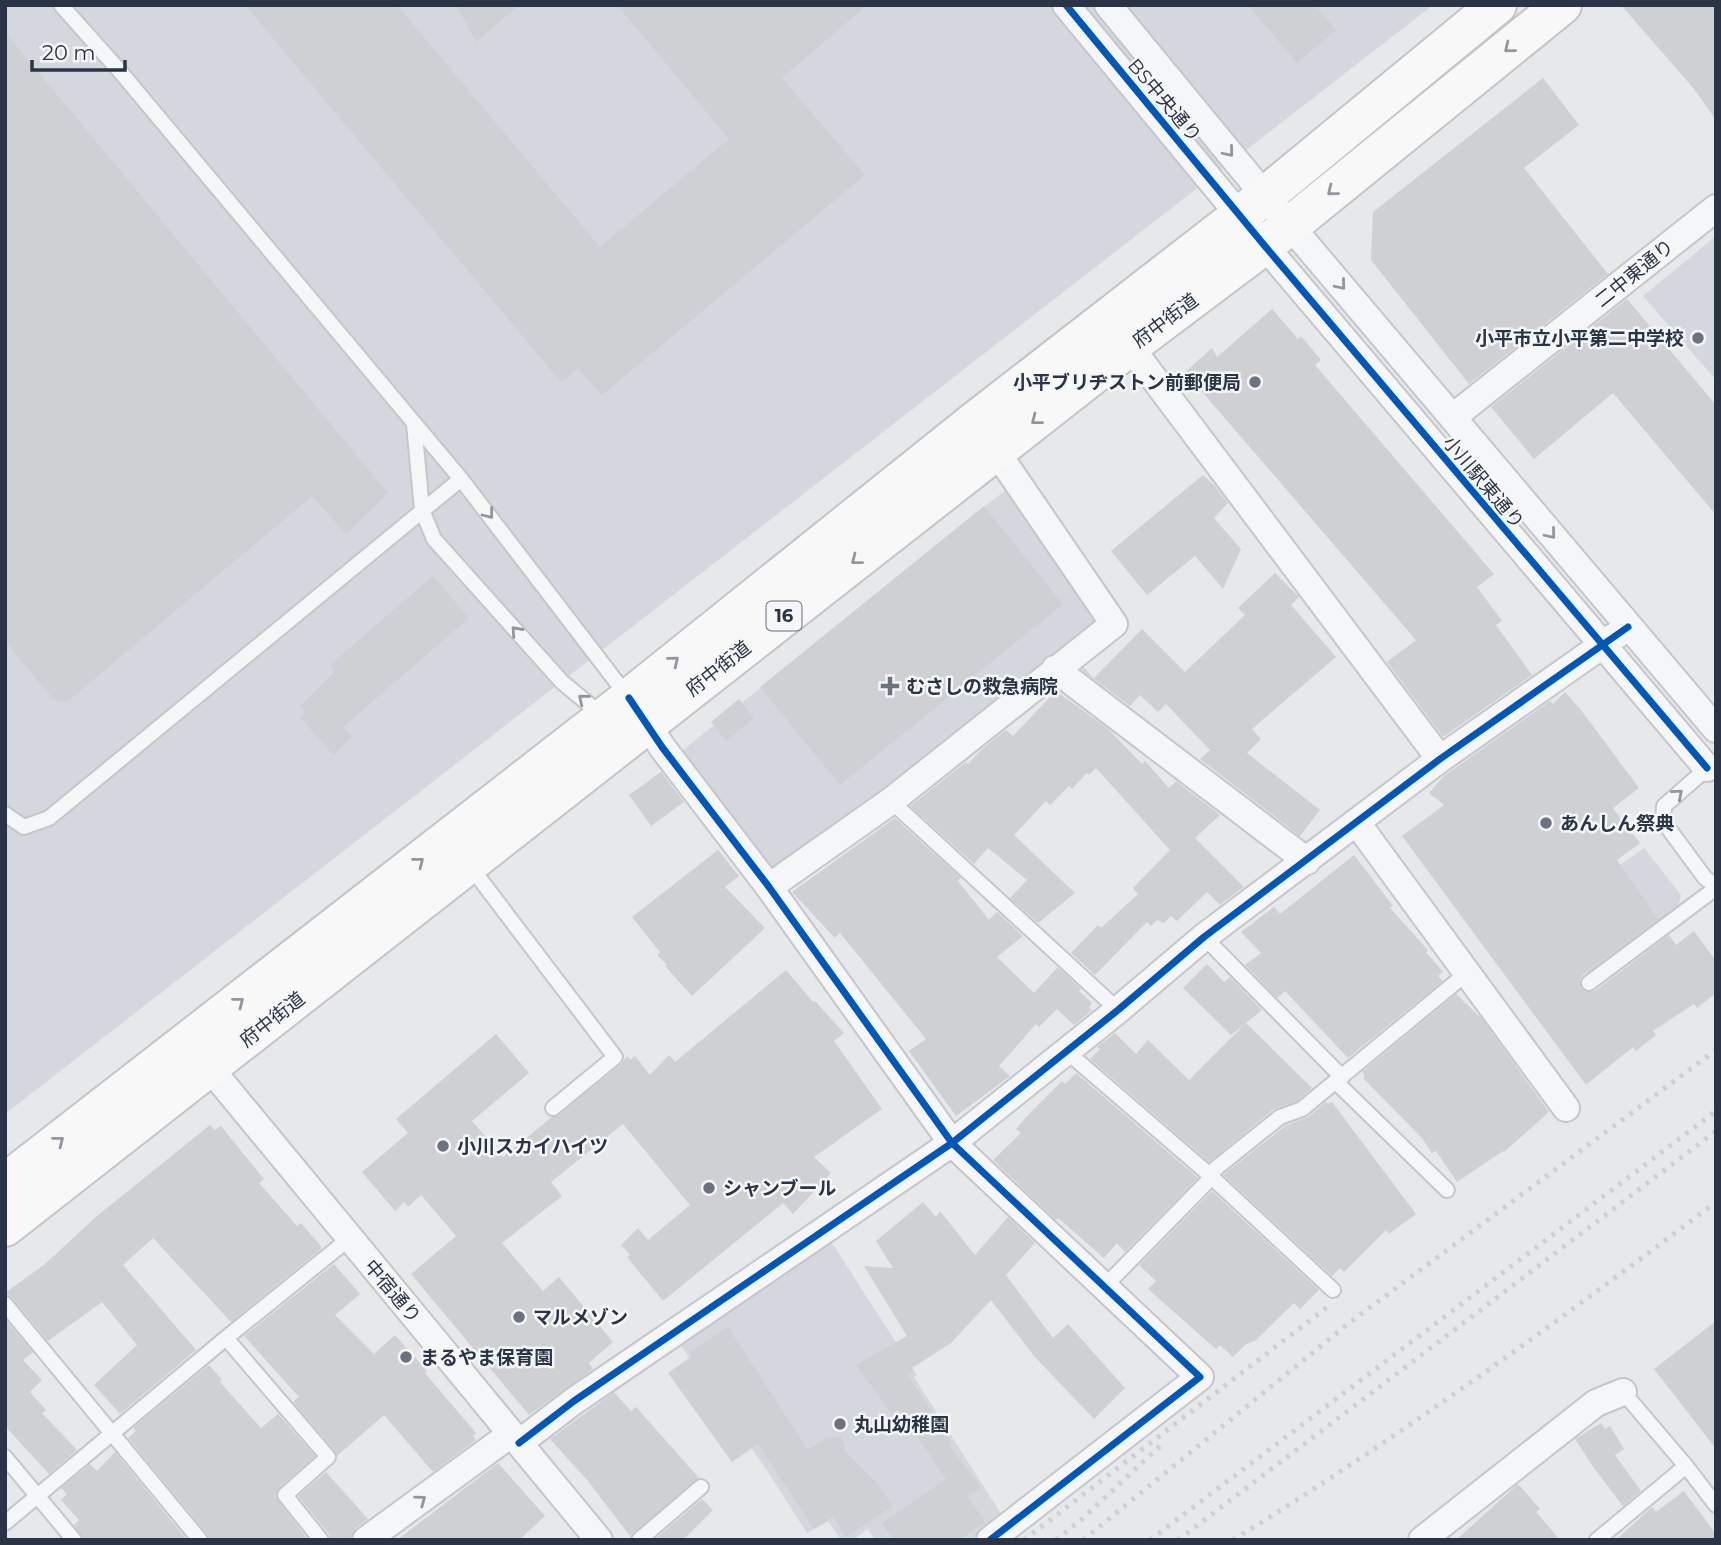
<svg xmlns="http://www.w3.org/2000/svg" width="1721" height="1545" font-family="Montserrat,'Noto Sans JP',sans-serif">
<rect width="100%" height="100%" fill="#e6e8ea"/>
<!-- built -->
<path fill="#d4d7dd" d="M5,5h1428l-1428,1109z
M1716,236v144l-73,-84z
M1007,489l92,132 -202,162 -127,88 -88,-120z
M1644,848l37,47 -4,17 -88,61 -29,-39 6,-31z
M830,1240l87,135 -3,2 89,140 -30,23h-98l-7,-11 -15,11h-12l-13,-19 -21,12 -39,-61 -89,-129z"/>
<!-- building -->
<path fill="#ced0d3" d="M245,5h152l203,242 129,-108 -112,-134h250l-85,73 83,97 -263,220 -24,-27 -17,14z
M456,5h63l-43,37z
M1248,5h67l21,25 -39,33z
M1621,5h95v115l-22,-31z
M5,32l383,461 -42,41 -34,-38 -244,205 -7,1 -8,-3 -48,-58z
M1543,78l36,47 -55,43 84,106 -139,110 -98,-124 2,-48z
M1627,299l89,106v110l-103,-122 -79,66 -43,-52z
M1272,309l26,30 3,-3 20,24 -6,5 179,209 -17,13 25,34 -6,4 36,50 -89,62 -56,-75 29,-22 -231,-268 27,-24 5,9z
M1203,475l11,10 14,18 -14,15 27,31 -18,40 -28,-33 -48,39 -36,-44z
M984,506l79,98 -223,181 -80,-98z
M1275,573l24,24 -8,8 45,52 -84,72 9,10 -14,14 73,57 -20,26 -100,-77 10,-9 -44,-46 -8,8 -18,-17 -10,11 -48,-36 2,-2 10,10 48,-49 43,43 60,-57 -7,-7z
M433,576l36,42 -126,109 9,10 -19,18 -33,-38 6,-4 -6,-7 35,-35 -5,-6z
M1056,691l51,37 35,36 3,-3 24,27 7,-7 44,34 -25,23 49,49 -24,18 -13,-13 -30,29 -6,-5 -7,7 -7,-3 -6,6 -4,-4 -52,53 -24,-22 27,-28 3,3 37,-34 -5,-6 37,-38 -74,-82 -7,7 -2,-2 -15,16 -3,-3 -19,19 -4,-4 -32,34 61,58 -37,30 -28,-25 17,-18 -39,-32 -14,16 -64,-58 56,-44 2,2 14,-15 24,-19 7,6z
M1565,692l16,18 58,78 -26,20 27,35 -23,17 41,59 -75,56 -3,5 1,8 5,4 9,-1 74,-56 7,10 18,-14 22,30v32l-19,15 -3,-4 -41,27 3,4 -20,16 -3,-4 -47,38 -184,-249 42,-31 -15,-12 15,-17 106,-75 3,3z
M739,699l15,19 -28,23 -15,-19z
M661,772l23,30 -33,24 -22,-31z
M895,818l66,60 -3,3 31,39 8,-8 26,24 -26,21 37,36 24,-26 23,22 -2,2 13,12 -3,4 3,3 -18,15 -17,-16 -18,18 -3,-3 -37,42 11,10 -54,40 -47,-65 17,-12 -86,-106 -5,5 -43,-46z
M718,850l21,26 -14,11 40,41 -73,68 -27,-30 2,-1 -10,-10 3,-3 -28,-35z
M1354,855l39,51 -3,2 38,42 -2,2 17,20 -5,4 5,5 -95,77 -63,-67 -8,7 -32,-33 16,-12 -20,-21 33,-25 6,7z
M1207,964l17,18 6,-5 32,33 -16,13 66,65 -15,13 -23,8 -65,53 -119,-103 10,-10 -3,-2 18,-14 21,21 12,-14 41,40 56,-56 -14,11 -48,-47z
M786,970l27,32 2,-1 29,32 -10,8 48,68 -68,48 17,16 -38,41 -10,-11 -120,98 -36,-44 3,-2 -9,-10 17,-17 10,12 42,-35 -67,-81 -72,58 11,14 -60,47 41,48 16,-14 54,65 -24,21 4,6 -64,46 -118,-141 45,-38 -35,-41 -13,12 -4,-5 -9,9 -33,-39 46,-39 -12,-14 100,-85 33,39 -57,48 31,36 49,-40 7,-2 62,-51 6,-8 3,4 5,-4 15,19 19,-20 6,7z
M1456,994l26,25 67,93 -45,40 -1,-1 -46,31 -21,-31 -4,2 -10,-15 -59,-60 2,-2 -3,-4z
M1076,1073l122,105 -73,74 -8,-9 -13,15 -46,-40 -2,2 -63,-60 28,-27 -5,-4 11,-13 35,-35 3,3z
M1326,1102l2,2 4,-2 84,112 -27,20 -3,-4 -42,42 -4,-4 -8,8 -109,-101 62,-49 23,-9z
M210,1125l5,5 6,-4 43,53 -5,4 38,43 4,-3 20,23v3l-90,73 -78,-84 -30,27 73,85 -76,64 -26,-29 43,-40 -35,-43 -54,39 -36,-43 -7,-5 40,-29 52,-48z
M1212,1191l107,99 -19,19 -6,-6 -38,37 -11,5 -12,12 -13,-12 -4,4 -68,-60 8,-8 -17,-16z
M923,1202l13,15 4,-6 35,44 33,-38 27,26 -29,32 47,63 15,-14 57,64 -31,31 -60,-63 -43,-56 -40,43 -39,25 2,3 -6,4 44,68 -3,2 32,42 -13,10 17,25 -25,18h-67l-11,-17 64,-44 -47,-70 -7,5 -36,-49 51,-29 -43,-70 29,2 -17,-27z
M334,1264l26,30 -25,21 39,39 21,-19 32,36 -2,2 51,60 -3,3 3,4 -43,32 -49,-57 -47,41 -2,-5 -42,-49 6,-5 -55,-61z
M5,1319l28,33 -10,8 19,20 -12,12 16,18 -4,3 35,37 -28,24 -44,-48z
M1716,1321v128l-62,-80z
M728,1327l80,123 18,-12 16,-2 4,16 29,29 18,25 -47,31 -13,-20 -19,12 -56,-85 -26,18 -64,-89 24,-17 -2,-4z
M209,1365l13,15 -2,2 41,46 17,-14 37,42 -36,32 -4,8 33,44h-99l-2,-6 -79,-96 8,-7 -3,-3z
M614,1392l17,19 5,-4 63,71 -69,58 -42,-55 -38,-42z
M1601,1423l4,6 5,-3 14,23 -9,6 26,36 -18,15 -29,-38 -19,-29z
M115,1452l72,88h-104l-9,-15 5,-5 -18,-20 6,-6 -6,-6 29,-24 7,7z
M498,1463l47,53 -26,24h-122z
M326,1472l42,47 -12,9 -5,12h-21l-1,-6 -31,-38z
M1518,1484l22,25 -4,3 24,28h-104z
M1684,1491l32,43v6h-100l36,-33 4,5z
M702,1499l11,11 -30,30h-29z"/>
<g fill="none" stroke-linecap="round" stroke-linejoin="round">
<!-- service casing -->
<g stroke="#c4c6c8" stroke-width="18">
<path id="service" d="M61,5l57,64 343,410 167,218
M414,424l8,86 12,29 128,143 41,34
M1712,764l-48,42 -1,15 42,57 11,8
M891,801l227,209
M5,814l19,13 25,-9 412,-339
M470,866l145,191 -62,51
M1204,937l138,140
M1589,983l127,-95
M1066,1051l138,119 129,120
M1336,1082l111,108
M1104,1287l107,-109 4,-9 65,-52 22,-8 165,-136
M5,1304l195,236
M226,1338l102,119 -43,38 36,45
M1623,1392l63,74
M5,1457l69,83
M5,1523l221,-185 124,-100
M639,1540l62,-53
M1597,1540l89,-74 30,39"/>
</g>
<!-- minor casing -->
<g stroke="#c4c6c8" stroke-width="30">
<path id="minor" d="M1066,5l198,240 443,523
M1108,5l157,191 451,533
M1119,332l321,427
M1453,417l263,-209
M1055,669l252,192
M639,711l23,36 107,140 183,256 248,234 -210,163
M1357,823l209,285
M769,887l122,-86 223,-177 -127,-186
M199,1055l400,485
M519,1443l55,-42 378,-258 166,-133 86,-73 236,-178 188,-132
M366,1540l145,-106
M1422,1540l174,-137 27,-11"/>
</g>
<!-- primary casing -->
<g stroke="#c2c5c8" stroke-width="42">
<path id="primary" d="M5,1183l624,-485 346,-277 290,-225 232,-191
M5,1227l1125,-881 161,-121 271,-220"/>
</g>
<!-- service -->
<use href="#service" stroke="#f5f6f7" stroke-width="14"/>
<!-- minor -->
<use href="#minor" stroke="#f5f6f7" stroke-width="26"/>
<!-- primary -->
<use href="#primary" stroke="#f8f8f8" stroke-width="38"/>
<!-- rail -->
<path stroke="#cecfd2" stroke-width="5" stroke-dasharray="3.5 7" stroke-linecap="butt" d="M1024,1540l306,-235
M1056,1540l26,-21 78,-73
M1083,1540l266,-217 367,-273
M1150,1540l566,-429
M1178,1540l538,-409
M1233,1540c167,-103 326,-219 483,-338"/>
<!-- cycleway casing -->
<g stroke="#f4f6f9" stroke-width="11">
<path id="cycleway" d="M1066,5l198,240 443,523
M629,698l33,49 107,140 183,256 248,234 -210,163
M519,1443l55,-42 378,-258 166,-133 86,-73 236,-178 188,-132"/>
</g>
<!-- cycleway -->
<use href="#cycleway" stroke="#0057b8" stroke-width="7"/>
</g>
<!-- one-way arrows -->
<defs><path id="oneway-chevron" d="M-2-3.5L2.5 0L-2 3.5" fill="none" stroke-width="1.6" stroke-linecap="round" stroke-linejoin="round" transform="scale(1.75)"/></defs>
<g stroke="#92969e">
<use href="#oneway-chevron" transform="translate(1509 48) rotate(141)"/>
<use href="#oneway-chevron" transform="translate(1332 191) rotate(141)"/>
<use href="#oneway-chevron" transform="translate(1036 420) rotate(142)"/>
<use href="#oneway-chevron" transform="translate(856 560) rotate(142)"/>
<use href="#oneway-chevron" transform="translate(674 661) rotate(-39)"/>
<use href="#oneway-chevron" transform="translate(419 862) rotate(-38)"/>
<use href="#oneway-chevron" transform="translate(239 1002) rotate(-38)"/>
<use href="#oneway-chevron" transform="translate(59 1141) rotate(-38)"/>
</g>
<g stroke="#90959e">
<use href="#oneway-chevron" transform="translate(1229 152) rotate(50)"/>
<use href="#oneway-chevron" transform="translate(1341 285) rotate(50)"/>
<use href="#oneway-chevron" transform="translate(489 514) rotate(52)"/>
<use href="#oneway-chevron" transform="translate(1551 534) rotate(50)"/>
<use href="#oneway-chevron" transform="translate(516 631) rotate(-132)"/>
<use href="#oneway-chevron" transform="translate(583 699) rotate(-141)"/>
<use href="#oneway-chevron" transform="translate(1678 794) rotate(-41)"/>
<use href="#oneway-chevron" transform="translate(421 1500) rotate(-36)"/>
</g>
<!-- markers -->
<g fill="#6c737f" stroke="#f4f6f9" stroke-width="2.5">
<circle cx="1698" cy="338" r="7"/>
<circle cx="1255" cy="382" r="7"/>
<path d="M886.5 675.5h7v7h7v7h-7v7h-7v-7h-7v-7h7z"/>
<circle cx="1546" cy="823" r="7"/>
<circle cx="443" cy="1146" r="7"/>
<circle cx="709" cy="1188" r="7"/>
<circle cx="519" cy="1317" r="7"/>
<circle cx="406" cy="1357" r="7"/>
<circle cx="840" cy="1424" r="7"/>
</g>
<g text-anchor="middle" stroke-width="5" stroke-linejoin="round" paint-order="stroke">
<!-- shield labels -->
<rect fill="#f4f6f9" stroke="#676e7b" stroke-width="2" x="766.5" y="601.5" width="35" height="29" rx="5"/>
<g font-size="18" font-weight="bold" fill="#2b3445">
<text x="784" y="622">16</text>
</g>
<!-- street labels -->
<g font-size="19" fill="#2b3445" stroke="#f4f6f9">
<text transform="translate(1165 100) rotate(50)" y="7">BS中央通り</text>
<text transform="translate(1634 273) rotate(-39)" y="7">二中東通り</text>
<text transform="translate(1165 320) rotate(-37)" y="7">府中街道</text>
<text transform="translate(1484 482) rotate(50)" y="7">小川駅東通り</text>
<text transform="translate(718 668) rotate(-38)" y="7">府中街道</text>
<text transform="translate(272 1019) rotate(-38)" y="7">府中街道</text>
<text transform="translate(393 1291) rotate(50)" y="7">中宿通り</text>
</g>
<!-- poi labels -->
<g font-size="19" font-weight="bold" fill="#2b3445" stroke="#f4f6f9" text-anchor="start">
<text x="1684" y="345" text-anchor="end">小平市立小平第二中学校</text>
<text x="1241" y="389" text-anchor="end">小平ブリヂストン前郵便局</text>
<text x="906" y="693">むさしの救急病院</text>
<text x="1560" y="830">あんしん祭典</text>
<text x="457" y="1153">小川スカイハイツ</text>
<text x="723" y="1195">シャンブール</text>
<text x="533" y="1324">マルメゾン</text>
<text x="420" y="1364">まるやま保育園</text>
<text x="854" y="1431">丸山幼稚園</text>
</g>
</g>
<!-- border -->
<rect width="1721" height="1545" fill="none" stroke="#2b3445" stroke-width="14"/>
<!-- scale -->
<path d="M32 60v10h93v-10" fill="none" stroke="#2b3445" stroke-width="3.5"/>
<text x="42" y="60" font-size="21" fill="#2b3445" stroke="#f4f6f9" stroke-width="5" paint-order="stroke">20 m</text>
</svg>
